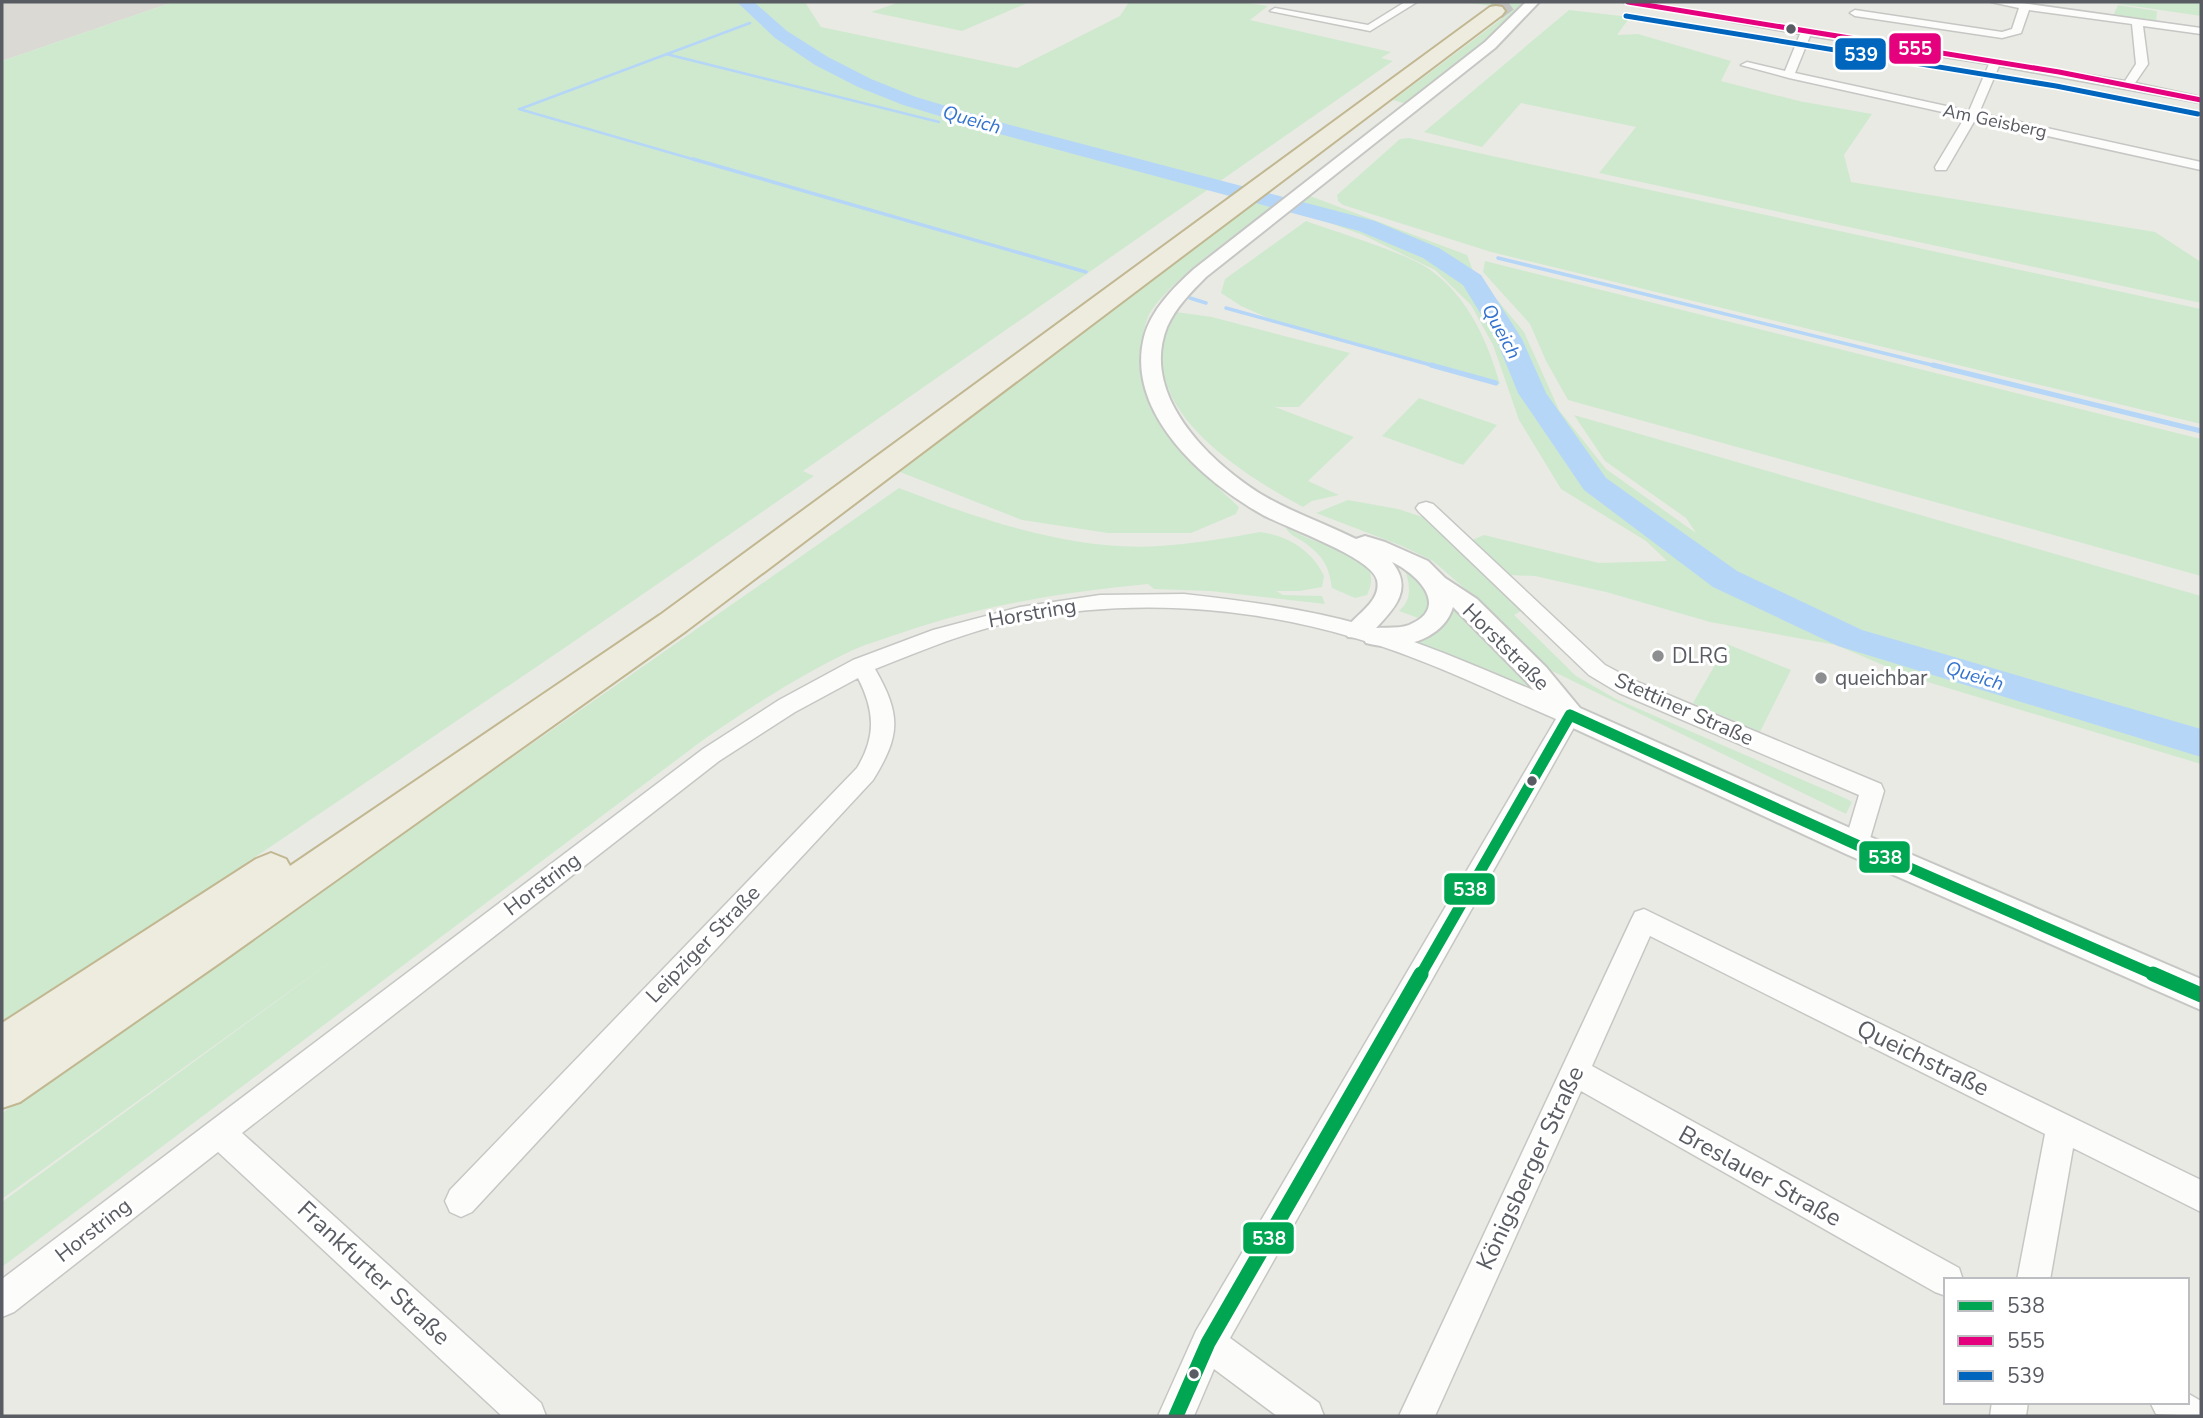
<svg xmlns="http://www.w3.org/2000/svg" width="2203" height="1418" font-family="'Nunito Sans',sans-serif">
<rect width="100%" height="100%" fill="#eaeae4"/>
<!-- industrial -->
<path fill="#dad9d3" d="M2,2h171l-171,59z"/>
<!-- green -->
<path fill="#cfe9cf" d="M173,2h632l16,25 196,41 103,-52 9,-14h112l27,4 -18,14 141,32 -10,6 12,3 -590,410 11,5c-269,187 -540,369 -812,550v-965z
M900,2h130l-68,29 -91,-19z
M1526,2l-24,24 -96,78 -13,-4 115,-86 -4,-7 -36,-4z
M2107,2h94v14l-82,-12z
M2118,5l39,6 -1,12 -43,-7z
M1569,10l61,7 -13,18 21,-1 93,27 -10,20 78,20 73,13 -28,41 7,27 304,50 46,30v41l-602,-130 37,-46 -115,-24 -39,44 -58,-15z
M1409,138l792,171v115l-710,-172 -148,-47 -5,-4 -1,-6 63,-56z
M1310,196l157,59 6,16 51,61 35,78 47,59 90,64 -10,-15 -81,-57 -31,-46 627,181v168l-290,-87 -75,-32 -126,-23 -104,-30 -71,-16 -25,-1 -38,-35 12,-5 115,28 68,-2 -21,-20 -85,-52 -42,-69 -26,-75 -22,-40 -36,-35 -72,-35 -69,-25z
M1258,203l14,4c-35,28 -97,69 -121,104 -6,9 -8,25 -10,36 -11,69 53,117 98,160l-3,7 -45,19h-83l-86,-13 -122,-48 350,-266z
M1306,221c32,12 100,31 126,50 37,28 55,69 68,113l-216,-59 -43,-19 -20,-13 4,-14z
M1485,261l716,178v137l-633,-176 -22,-39 -16,-37 -47,-52z
M1176,312l36,5 138,36 -51,54h-24l79,30 -46,44 31,14 -27,6 -9,6c-65,-35 -181,-107 -127,-195z
M1419,398l78,27 -34,40 -81,-29z
M899,488c79,31 175,64 260,58 34,-2 68,-8 101,-14 27,3 53,19 64,44l-2,11 -22,4h-24l7,4 39,1 3,8 -115,-13 -56,-2 -6,-5c-84,8 -165,21 -244,48 -17,6 -35,11 -51,18 -53,25 -102,57 -150,90l-701,527v-65l342,-250 -342,247v-86z
M1348,500l50,9 31,10 94,91 -9,5 62,61 40,23 231,100 5,3 -6,12 -298,-145 -69,-68 -46,-40 -31,-15 -86,-33z
M1285,527c12,6 24,12 36,16 25,10 63,16 46,52l-12,3 -23,-10c-3,-22 -9,-33 -30,-47 -7,-4 -13,-7 -17,-14z
M1404,568l20,9 9,28 -12,14 -22,-8c14,-12 11,-28 5,-43z
M1442,595l128,120 -154,-63 -7,-18z
M1727,644l64,26 -31,62 -67,-29z"/>
<g fill="none" stroke-linecap="round" stroke-linejoin="round">
<!-- stream-far2 -->
<path stroke="#b5d6f7" stroke-width="2.5" d="M666,54l273,68
M519,109l180,52
M520,109l230,-86"/>
<!-- stream-far1 -->
<path stroke="#b5d6f7" stroke-width="3.5" d="M693,159l393,113
M1498,258l442,109
M1190,298l16,5
M1226,308l212,59"/>
<!-- stream -->
<path stroke="#b5d6f7" stroke-width="5" d="M1431,365l65,18
M1933,365l268,66"/>
<!-- river -->
<path fill="#b5d6f7" fill-rule="evenodd" d="M737,2h17l33,29 41,26 43,22 45,18 94,28 365,96 64,27 42,27 41,64 24,54 60,85 131,93 125,59 339,99v28l-363,-111 -125,-59 -129,-97 -66,-97 -22,-54 -33,-54 -40,-27 -64,-27 -363,-98 -93,-28 -45,-18 -43,-22 -40,-27z"/>
<!-- motorway-tunnel -->
<path stroke="#c6c6c4" stroke-width="19" stroke-dasharray="19 10" stroke-linecap="butt" d="M1496,11l12,-9"/>
<!-- minor casing -->
<g stroke="#c6c6c5" stroke-width="3">
<path id="minor" d="M1405,2h12l-47,29 -100,-20 5,-3 93,17z
M1623,2h20l482,79 11,-17 -4,-40 -103,-14 -8,23 -19,5 -147,-22 -5,-3 5,-3 147,22 10,-3 7,-21 -28,-6h24l186,26v6l-58,-8 5,38 -13,19 66,14v6l-202,-37 -20,47 222,49v8l-226,-50 -29,50h-10l-1,-3 30,-50 -176,-39 -48,-13 6,-3 38,9 15,-37zM1810,36l179,28 -20,47 -174,-38z
M1426,502l7,2 172,161 30,16 246,103 3,7 -18,61 -9,3 -9,-3 -4,-7 15,-50 -240,-102 -30,-18 -170,-163 -3,-4 3,-4z
M1184,594c60,7 120,14 179,31 74,22 144,55 215,84l3,6 -351,623 89,65 5,13h-47l-63,-47 -20,47h-36l38,-85 360,-612c-66,-28 -132,-61 -201,-81 -108,-32 -224,-40 -335,-18 -50,10 -97,30 -145,49 27,47 25,67 -2,111l-401,432 -11,5 -11,-5 -5,-11 5,-11 407,-422c19,-31 18,-57 1,-90l-63,34 -76,49 -477,372 299,270 5,13h-44l-284,-264 -204,160 -12,5v-38l701,-530 76,-49 74,-40 80,-30 87,-23 80,-12z
M1644,909l557,271v32l-128,-64 -23,132h-33l28,-146 -395,-198 -58,130 367,202 4,12h-17v16l-11,-4 -354,-201 -146,325h-36l232,-496 4,-8z
M2187,1393l14,8v15l-45,-2 -6,-12h37z
M1992,1402h36l-2,14h-36z"/>
</g>
<!-- tertiary casing -->
<g stroke="#c6c6c5" stroke-width="4">
<path id="tertiary" d="M1526,2h13l-44,46 -289,229c-15,15 -30,30 -39,50 -27,68 41,133 92,166 31,19 65,30 97,46l9,-3 20,6 43,19 17,17 32,21 69,68 34,41 288,128 333,143v31l-355,-156 -286,-132 -34,-41 -73,-74c-10,34 -56,45 -87,36l-3,-5 -15,-1 -4,-6c10,-16 38,-29 33,-51 -5,-23 -92,-53 -114,-65 -59,-33 -138,-102 -119,-178 7,-27 30,-50 50,-68l291,-227zM1392,562c24,11 60,45 17,63 -10,4 -22,2 -33,3 20,-21 37,-40 16,-66z"/>
</g>
<!-- motorway casing -->
<g stroke="#c1b791" stroke-width="4">
<path id="motorway" d="M1496,6l6,1 3,4 -3,4 -816,616 -462,329 -204,142 -18,6v-85l254,-164 15,-6 15,6 4,7 370,-251 830,-608z"/>
</g>
<!-- minor -->
<use href="#minor" fill="#fcfcfb" fill-rule="evenodd"/>
<!-- tertiary -->
<use href="#tertiary" fill="#fcfcfb" fill-rule="evenodd"/>
<!-- motorway -->
<use href="#motorway" fill="#eeecdf" fill-rule="evenodd"/>
<!-- bus-1-far1 casing -->
<g stroke="#fff" stroke-width="17">
<path id="bus-1-far1" d="M1570,715l287,130 300,131
M1420,976l150,-261"/>
</g>
<!-- bus-1 casing -->
<g stroke="#fff" stroke-width="20">
<path id="bus-1" d="M2153,974l48,21
M1176,1416l32,-73 213,-369"/>
</g>
<!-- bus-2 casing -->
<g stroke="#fff" stroke-width="8">
<path id="bus-2" d="M1628,2l431,70 142,28"/>
</g>
<!-- bus-3 casing -->
<g stroke="#fff" stroke-width="8">
<path id="bus-3" d="M1626,16l430,70 142,28"/>
</g>
<!-- bus-1-far1 -->
<use href="#bus-1-far1" stroke="#00a651" stroke-width="11"/>
<!-- bus-1 -->
<use href="#bus-1" stroke="#00a651" stroke-width="15"/>
<!-- bus-2 -->
<use href="#bus-2" stroke="#e5007d" stroke-width="5"/>
<!-- bus-3 -->
<use href="#bus-3" stroke="#0065bd" stroke-width="5"/>
</g>
<!-- markers -->
<g fill="#595c63" stroke="#fff" stroke-width="2.5">
<circle cx="1791" cy="29" r="6"/>
<circle cx="1532" cy="781" r="6"/>
<circle cx="1194" cy="1374" r="6"/>
</g>
<g fill="#8c8e90" stroke="#fff" stroke-width="2.5">
<circle cx="1658" cy="656" r="7"/>
<circle cx="1821" cy="678" r="7"/>
</g>
<g text-anchor="middle" stroke-width="6" stroke-linejoin="round" paint-order="stroke">
<!-- far-street labels -->
<g font-size="18" fill="#595c63" stroke="#fff">
<text transform="translate(1995 121) rotate(12)" y="6">Am Geisberg</text>
</g>
<!-- far-water labels -->
<g font-size="19" font-style="italic" fill="#3474cf" stroke="#fff">
<text transform="translate(972 119) rotate(16)" y="7">Queich</text>
<text transform="translate(1502 331) rotate(61)" y="7">Queich</text>
<text transform="translate(1975 675) rotate(17)" y="7">Queich</text>
</g>
<!-- street labels -->
<g font-size="21" fill="#595c63" stroke="#fff">
<text transform="translate(1032 613) rotate(-10)" y="7">Horstring</text>
<text transform="translate(1506 647) rotate(45)" y="7">Horststraße</text>
<text transform="translate(1684 709) rotate(24)" y="7">Stettiner Straße</text>
<text transform="translate(542 884) rotate(-37)" y="7">Horstring</text>
<text transform="translate(703 944) rotate(-46)" y="7">Leipziger Straße</text>
<text transform="translate(93 1230) rotate(-38)" y="7">Horstring</text>
</g>
<!-- poi labels -->
<g font-size="21" fill="#595c63" stroke="#fff" text-anchor="start">
<text x="1672" y="663">DLRG</text>
<text x="1835" y="685">queichbar</text>
</g>
<!-- near-street labels -->
<g font-size="24" fill="#595c63" stroke="#fff">
<text transform="translate(1923 1058) rotate(26)" y="8">Queichstraße</text>
<text transform="translate(1530 1168) rotate(-65)" y="8">Königsberger Straße</text>
<text transform="translate(1760 1176) rotate(29)" y="8">Breslauer Straße</text>
<text transform="translate(374 1273) rotate(43)" y="8">Frankfurter Straße</text>
</g>
</g>
<g stroke="#fff" stroke-width="2.5">
<rect x="1888" y="32" width="54" height="33" rx="7" fill="#e5007d"/>
<rect x="1834" y="37" width="53" height="34" rx="7" fill="#0065bd"/>
<rect x="1858" y="840" width="53" height="34" rx="7" fill="#00a651"/>
<rect x="1443" y="872" width="53" height="34" rx="7" fill="#00a651"/>
<rect x="1242" y="1221" width="53" height="34" rx="7" fill="#00a651"/>
</g>
<g font-size="19" text-anchor="middle" font-weight="bold" fill="#fff">
<text x="1915" y="55">555</text>
<text x="1861" y="61">539</text>
<text x="1885" y="864">538</text>
<text x="1470" y="896">538</text>
<text x="1269" y="1245">538</text>
</g>
<!-- border -->
<rect width="2203" height="1418" fill="none" stroke="#595c63" stroke-width="7"/>
<!-- legend -->
<rect x="1944" y="1278" width="245" height="126" fill="#ffffff" stroke="#bdbec1" stroke-width="2"/>
<rect x="1958" y="1301" width="35" height="10" fill="#00a651" stroke="#bdbec1" stroke-width="2"/>
<text x="2007" y="1313" font-size="21" fill="#595c63">538</text>
<rect x="1958" y="1336" width="35" height="10" fill="#e5007d" stroke="#bdbec1" stroke-width="2"/>
<text x="2007" y="1348" font-size="21" fill="#595c63">555</text>
<rect x="1958" y="1371" width="35" height="10" fill="#0065bd" stroke="#bdbec1" stroke-width="2"/>
<text x="2007" y="1383" font-size="21" fill="#595c63">539</text>
</svg>
